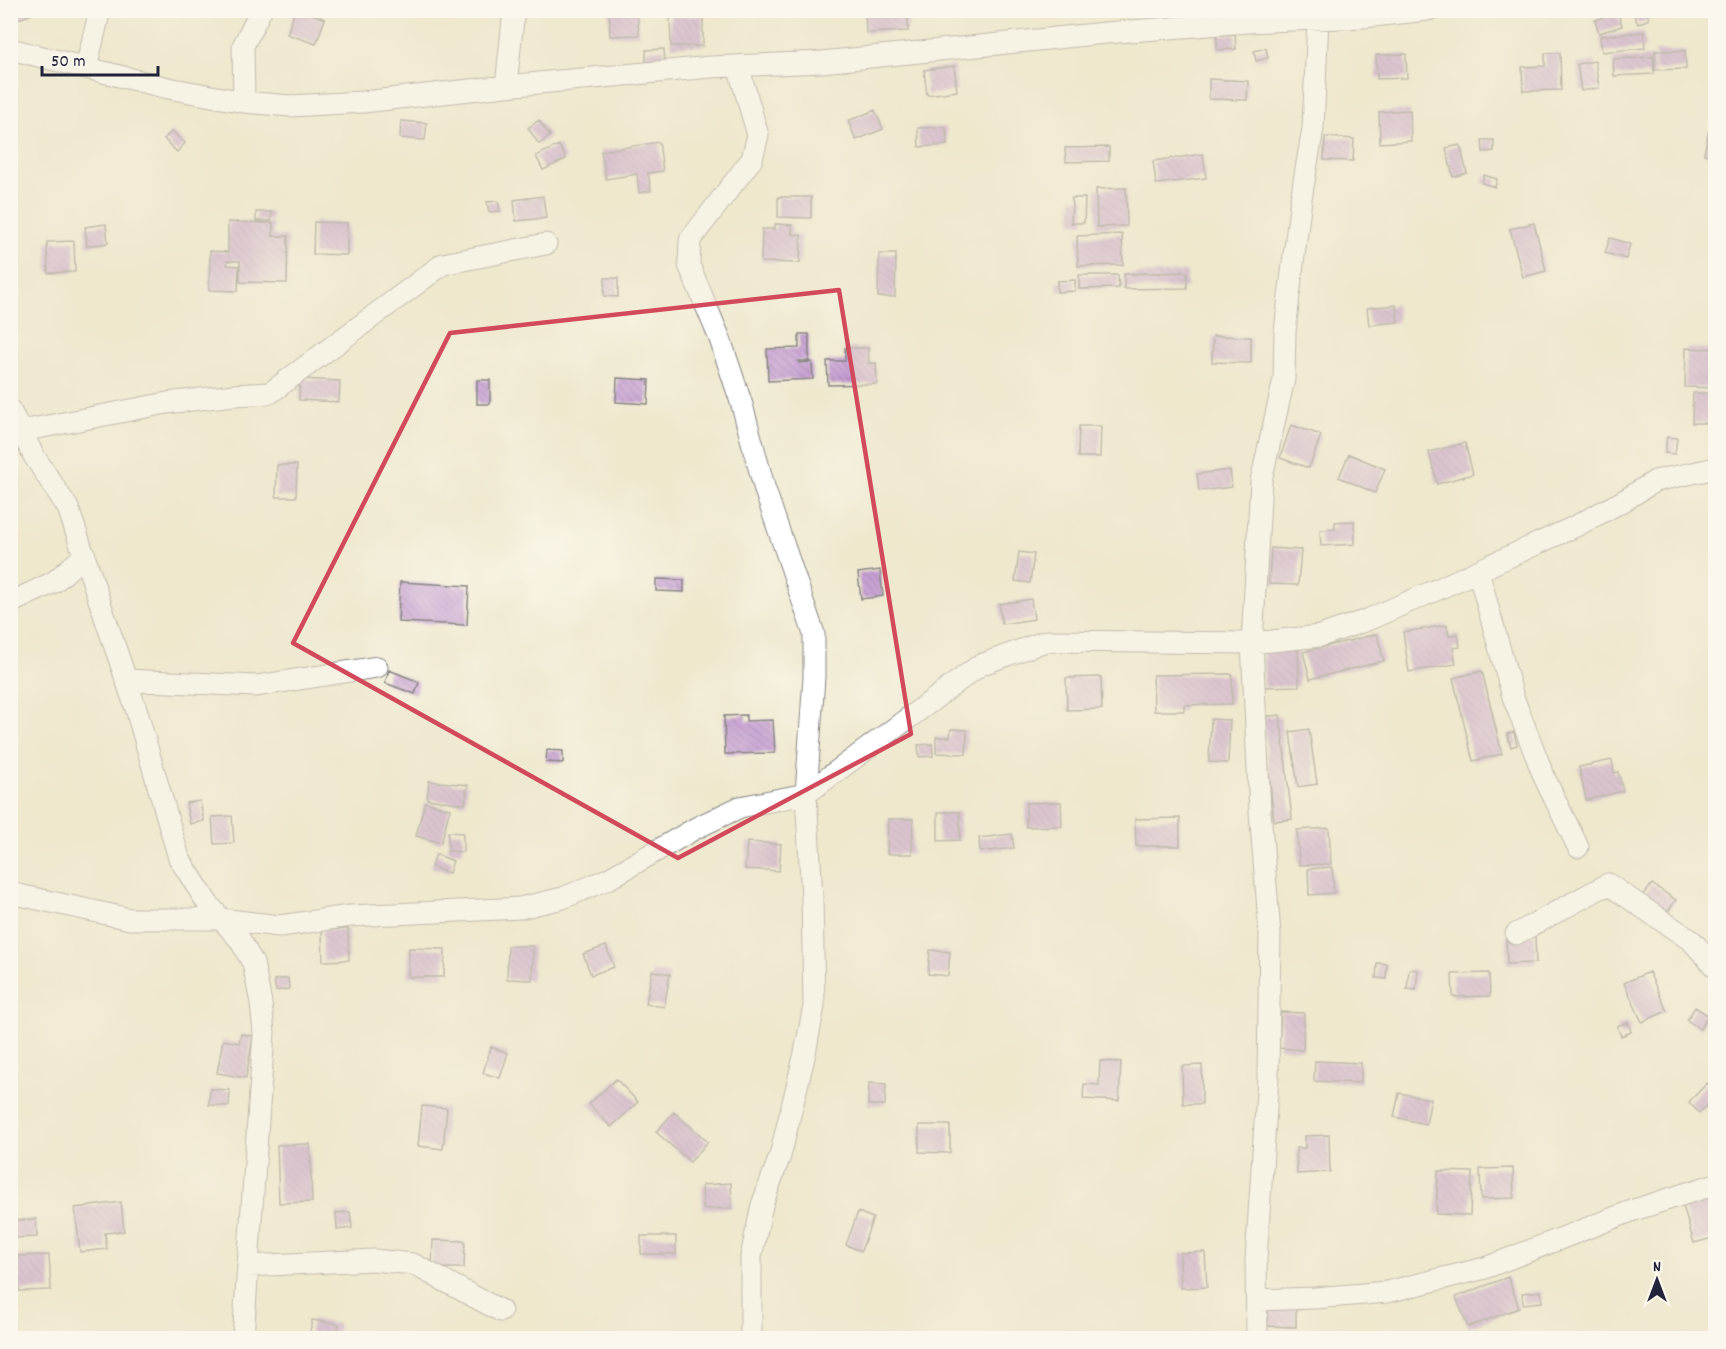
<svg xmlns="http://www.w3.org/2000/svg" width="1726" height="1349" font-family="Dekko,sans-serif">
<defs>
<pattern id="building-back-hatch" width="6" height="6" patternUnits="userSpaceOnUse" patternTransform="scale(1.5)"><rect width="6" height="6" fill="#c298d1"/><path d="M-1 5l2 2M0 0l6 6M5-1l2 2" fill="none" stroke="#9d7cab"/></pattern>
</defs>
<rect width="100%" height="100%" fill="#fbf7ec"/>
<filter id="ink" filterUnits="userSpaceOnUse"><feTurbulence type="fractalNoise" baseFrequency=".0167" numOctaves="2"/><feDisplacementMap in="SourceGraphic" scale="12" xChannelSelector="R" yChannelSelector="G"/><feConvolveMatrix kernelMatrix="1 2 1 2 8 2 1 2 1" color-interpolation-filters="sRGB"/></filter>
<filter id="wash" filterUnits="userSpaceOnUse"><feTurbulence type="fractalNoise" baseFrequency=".008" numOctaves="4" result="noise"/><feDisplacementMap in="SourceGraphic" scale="24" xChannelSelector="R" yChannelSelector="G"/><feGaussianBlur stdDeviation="1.35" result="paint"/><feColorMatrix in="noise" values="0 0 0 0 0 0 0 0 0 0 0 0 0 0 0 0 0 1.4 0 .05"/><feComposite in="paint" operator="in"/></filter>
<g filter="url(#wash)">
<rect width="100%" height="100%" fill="#eee8cd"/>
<g id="blocks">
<!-- building -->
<path fill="url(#building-back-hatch)" d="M10,10h21l1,4 -22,8z
M295,10h7l23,9 -9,25 -29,-10z
M609,10h28l2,25 -29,1z
M1646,10l3,9 -11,5 -6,-13z
M908,11v20l-42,2 -1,-21z
M1618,13l4,13 -23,7 -4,-13z
M670,16h33v30h-32z
M1644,32l1,16 -43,4 -2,-16z
M1235,34l1,15 -19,1v-15z
M1713,36h3v35h-6z
M1266,48l2,10 -12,3 -2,-10z
M664,49l1,15h-19v-14z
M1655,51h30l1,18 -31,1z
M1545,53h15l1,37 -38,1 -1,-24 23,-1z
M1406,54l1,24 -30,1 -1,-24z
M1653,57l1,17 -40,2 -1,-17z
M1595,61l4,27 -18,3 -4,-27z
M954,66l3,25 -30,4 -3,-25z
M1209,79l39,2 -1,19 -38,-1z
M875,110l8,19 -27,11 -8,-19z
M1410,110l1,31 -31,2 -1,-31z
M539,120l11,16 -11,8 -11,-16z
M401,121l26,2 -2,17 -25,-2z
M946,127l1,18 -28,2 -1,-19z
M1709,130l7,2v25l-12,-3z
M172,131l13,12 -8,9 -13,-13z
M1325,137l29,2 -1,22 -29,-1z
M1482,140h12v11l-11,1z
M659,142l4,29 -15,2 3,18 -12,2 -2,-19 -31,5 -5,-28z
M559,145l7,14 -23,11 -7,-14z
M1460,145l7,28 -14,4 -7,-29z
M1109,147v14l-43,1 -1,-14z
M1203,154l3,24 -50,6 -3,-23z
M1484,175l13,4 -2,8 -13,-4z
M1126,188l1,38 -30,1 -1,-38z
M543,196l3,22 -30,3 -2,-21z
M778,197h33v21l-33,-1z
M1072,198h13l-1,25h-13z
M498,201l2,10 -11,1 -2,-10z
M256,212h16l-1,9h-15z
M228,222l45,1v13h15l-1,47 -47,-1v-21h-13v4l12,1 -1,25 -29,-1 1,-39 18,1z
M314,222l33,1v32l-34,-1z
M1534,223l12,48 -23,6 -13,-48z
M106,224l2,19 -21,3 -2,-19z
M775,224l17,1v9l9,1 -1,28 -39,-1 1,-33h13z
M1122,234l1,31 -45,1 -1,-30z
M1610,238l20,6 -4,15 -21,-6z
M74,241l1,31 -27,1 -1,-31z
M879,254h17l-1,43h-17z
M1187,272v16l-63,1v-15z
M1079,275h39l1,13 -40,1z
M605,278h13v19l-14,-1z
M1075,280v11l-18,1v-11z
M1396,305l2,17 -29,3 -2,-17z
M799,334h10v27h-10v2l13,-1 1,17 -45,2 -1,-32 32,-1z
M1213,336l38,1v26l-39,-1z
M845,348h23l1,15h7l1,21 -49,1 -1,-24h18z
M1686,348l30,1v39l-31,-1z
M617,378l32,2 -1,24 -32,-2z
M300,379l40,2 -1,21 -40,-2z
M477,380h13v24h-13z
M1693,393h16l-1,30h-16z
M1291,425l30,10 -12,33 -29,-10z
M1079,426h22l-1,31h-22z
M1667,437l10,1 -2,16 -10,-1z
M1465,443l8,31 -36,10 -8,-32z
M1349,454l36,15 -10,24 -36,-16z
M277,465h20l-1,32h-20z
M1230,470l2,17 -33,4 -2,-17z
M1354,521l1,23 -34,2 -1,-16 15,-1v-7z
M1271,548l30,2 -3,35 -29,-1z
M1019,552l15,2 -4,29 -15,-2z
M880,570l3,26 -22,3 -3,-26z
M656,579l28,1v12l-28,-1z
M400,582l69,4 -2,39 -69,-3z
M1031,599l3,20 -32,5 -3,-20z
M1447,625l2,11 9,-2 2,13 -7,1 3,16 -47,8 -6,-40z
M1377,634l7,27 -74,18 -7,-27z
M1298,648l1,38 -35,1 -1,-38z
M389,670l30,12 -4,12 -30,-11z
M1482,671l20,83 -29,7 -20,-83z
M1232,674v30l-48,1v6h-30l-1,-36z
M1101,677l1,32 -35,1 -1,-32z
M746,715v6l27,-1 2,33 -50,1 -1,-38z
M1280,715l12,104 -18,2 -11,-104z
M1211,719l19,1 -2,43 -19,-1z
M951,729l16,1 -1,24 -30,-1v-16h14z
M1309,729l8,55 -19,3 -8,-55z
M1514,732l3,13 -6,2 -4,-13z
M932,744l1,12 -14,1 -1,-12z
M547,750l16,1v12l-17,-1z
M1612,760l2,13 4,-1 5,19 -37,9 -7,-33z
M429,781l39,4 -3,19 -38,-5z
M200,801l4,20 -14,3 -4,-21z
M425,802l25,7 -9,34 -25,-7z
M1061,802l1,24 -36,1v-24z
M938,812h22v28l-22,1z
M232,816l2,27 -20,1 -2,-27z
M1180,818v28h-44l-1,-27z
M888,819h25l-1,35h-25z
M1329,828l2,36 -32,1 -2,-35z
M448,832l15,1v19l-15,-1z
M1012,834l2,14 -34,4 -1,-14z
M747,842l34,2 -2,27 -34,-2z
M436,854l17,7 -4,12 -18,-6z
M1332,867l2,26 -25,2 -1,-26z
M1652,884l24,16 -9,13 -24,-17z
M348,929l1,31 -26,1 -1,-31z
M1535,935l1,28 -29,1 -1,-28z
M508,946h25l-1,34 -25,-1z
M606,946l8,21 -23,8 -8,-21z
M409,948l36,1 -1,28h-36z
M930,950l20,2 -2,24 -20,-2z
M1377,963l10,1 -1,15 -10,-1z
M1409,969l9,1 -2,20 -9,-1z
M652,971l18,3 -6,33 -18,-3z
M1649,972l18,39 -25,11 -18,-39z
M1489,973l1,23 -37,1 -1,-23z
M288,978l1,11 -13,2 -2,-11z
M1695,1007l14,9 -9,13 -13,-9z
M1281,1012l23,1 -1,37 -24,-2z
M1628,1022l3,10 -10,4 -4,-10z
M241,1034l12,2 -7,42 -29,-5 6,-33 16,3z
M491,1047l17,6 -8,25 -17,-5z
M1100,1061l21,1 -2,39 -36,-2 1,-15 15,1z
M1315,1061l46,2v20l-47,-2z
M1202,1065v39h-19l-1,-38z
M616,1079l22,23 -27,25 -22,-23z
M869,1083l17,1 -1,21h-17z
M1707,1083l9,8v6l-17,16 -10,-11z
M210,1089l20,1 -1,16 -20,-1z
M1399,1093l32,6 -5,25 -32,-7z
M422,1106l25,2 -4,41 -25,-3z
M674,1112l34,30 -18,20 -34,-30z
M919,1125h31v28l-31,-1z
M1329,1135l1,37 -33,2 -1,-26h9v-12z
M310,1144l2,58 -33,1 -2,-58z
M1513,1168l1,30 -33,1 -1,-30z
M1438,1171l34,1 -2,43 -34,-1z
M731,1183l1,25 -29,1 -1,-24z
M1707,1191l9,29v17l-22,6 -13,-44z
M121,1202l3,29 -19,2 2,16 -27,3 -5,-44z
M350,1212l2,16 -15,2 -1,-17z
M858,1212l15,6 -12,33 -15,-6z
M36,1219l1,18 -25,1 -1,-17z
M641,1236h35v18h-35z
M433,1240l32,1 -1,27h-32z
M1205,1252l2,35 -26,1 -1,-35z
M49,1255l2,35 -32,1 -1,-35z
M1508,1277l11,31 -51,19 -12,-30z
M1541,1291l1,11 -19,2 -1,-11z
M1263,1307l33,1v19l-34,-1z
M312,1320l27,4 -3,14h-27z"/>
</g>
</g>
<g filter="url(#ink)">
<use href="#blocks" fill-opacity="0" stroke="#888584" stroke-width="1.5"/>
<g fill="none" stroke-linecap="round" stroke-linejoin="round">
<!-- minor casing -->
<g stroke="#888584" stroke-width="23">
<path id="minor" d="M10,49l158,39 76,14 46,4 73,-4 143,-16 205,-19 111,-5 283,-29 142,-11 117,-5 64,-7
M738,66l20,69 -6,24 -62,81 -1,25 31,74 22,66 23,85 49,144v43l-8,117 6,103 2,109 -9,47 -25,103 -18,49 -11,52v81
M86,68l14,-58
M506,86l8,-76
M244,102l-1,-56 18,-36
M10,410l24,46 34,52 68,201 43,149 29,46 32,36 13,23 8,40 3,30 -21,305
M22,431l145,-28 67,-8 36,-2 173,-129 103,-20
M1478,571l35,126 32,82 33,68
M10,603l44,-21 31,-27
M126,680l130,6 121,-19
M10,893l120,26h91l59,7 70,-10 170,-8 43,-10 45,-19 88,-51 44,-21 66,-13 174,-129 66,-24 206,2 68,-7 47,-16 69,-30 140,-64 49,-26 30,-19 61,-13
M1516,934l92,-50 84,57 24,27
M248,1266l126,-6 39,4 88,47
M1257,1300l58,-2 72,-6 98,-24 149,-58 82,-26
M1257,1338l-1,-79 12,-182 2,-143 -10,-122 -8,-169 9,-162 23,-102 1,-47 4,-36 12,-97 12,-71 5,-109"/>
</g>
<!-- minor -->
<use href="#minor" stroke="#fff" stroke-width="21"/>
</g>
</g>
<!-- marked area -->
<path d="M0 0H1726V1349H0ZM839,290l72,444 -233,124 -385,-215 157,-310z" fill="#eee8cd" fill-opacity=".55" fill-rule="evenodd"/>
<path fill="none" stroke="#d1495b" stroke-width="4.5" stroke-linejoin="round" d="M839,290l72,444 -233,124 -385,-215 157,-310z"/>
<!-- margin -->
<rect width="1726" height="1349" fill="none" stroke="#fbf7ec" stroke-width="36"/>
<!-- north arrow -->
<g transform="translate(1657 1280)" stroke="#fbf7ec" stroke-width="4.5" paint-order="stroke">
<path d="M0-4.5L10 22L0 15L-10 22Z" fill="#22223b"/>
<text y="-9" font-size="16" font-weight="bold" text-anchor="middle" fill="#22223b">N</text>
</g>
<!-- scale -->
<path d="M42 66v9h116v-9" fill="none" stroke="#22223b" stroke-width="3"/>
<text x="51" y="66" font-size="18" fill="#22223b" stroke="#fbf7ec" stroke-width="4.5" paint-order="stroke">50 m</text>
</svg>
